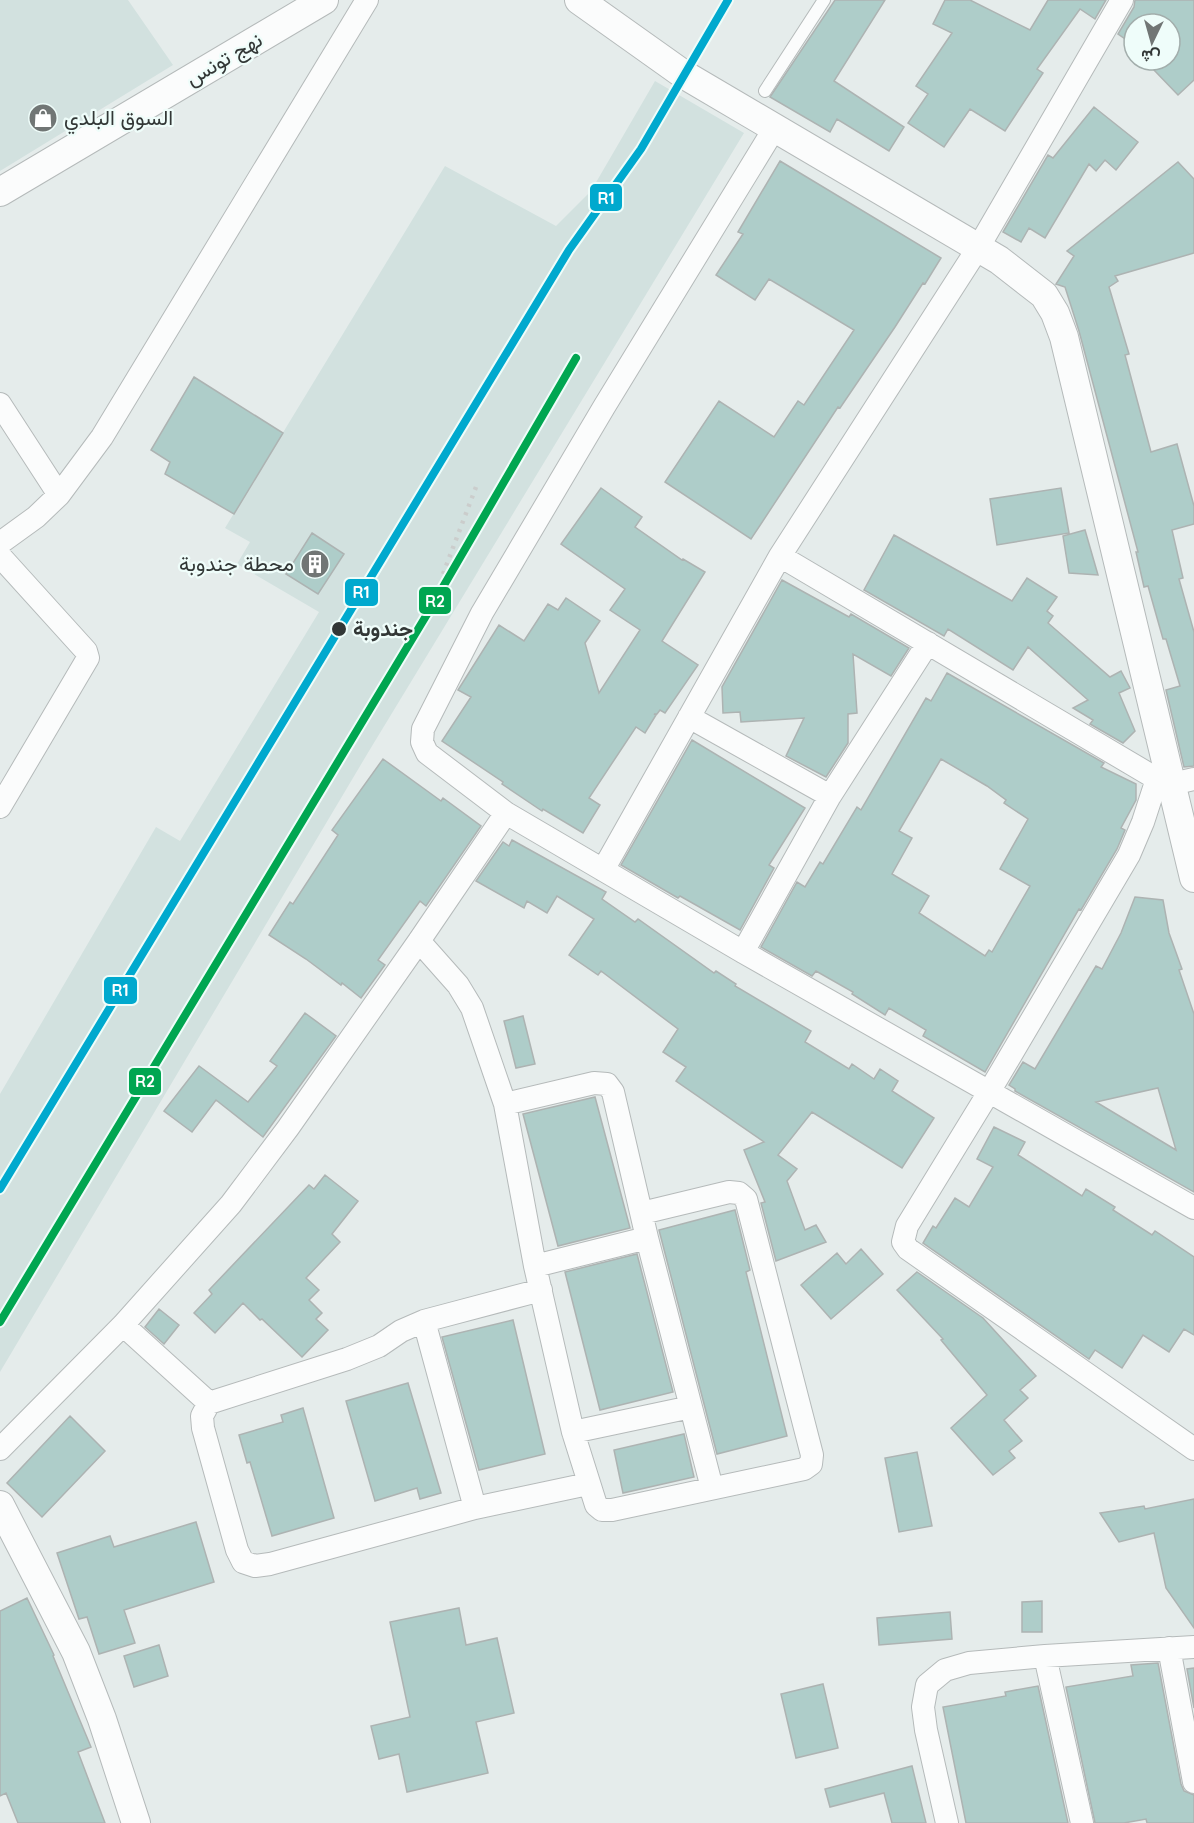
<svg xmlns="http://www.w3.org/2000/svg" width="1194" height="1823" font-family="Quicksand,Vazirmatn,sans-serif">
<rect width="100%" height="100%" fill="#e5eceb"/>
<!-- built -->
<path fill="#d2e1df" d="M0,0h128l45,65 -173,106z
M655,81l89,52 -375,618 -369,621v-278l156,-267 24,14 139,-229 -82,-48 13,-22 -25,-14 220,-362 111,60 35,-35z"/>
<!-- building -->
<path fill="#aecdc9" stroke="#adb3b2" stroke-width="1.5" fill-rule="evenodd" d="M835,0h50l-51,81 70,46 -15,24 -52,-32 -7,13 -60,-35z
M945,0h25l60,30 18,-30h58l-11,19 -15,-10 -43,60 6,4 -38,58 -35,-22 -26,38 -36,-24 20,-29 -12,-8 36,-53 -19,-9z
M1135,0h59v80l-16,15 -25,-26 3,-3 -6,-6h20v-36h-36v21l-16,-11 16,-27z
M1094,107l44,35 -22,28 -11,-10 -9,11 -7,-7 -44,74 -16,-10 -8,14 -18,-10 45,-77 5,3z
M780,161l161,97 -16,26 -2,-1 -28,44 -55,81 -2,-1 -87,132 -86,-57 54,-81 55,36 24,-36 6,4 50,-75 -85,-51 -14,21 -39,-25 27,-41 -5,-2z
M1178,162l16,17v74l-79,23 3,5 -9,6 20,67 -4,1 26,97 26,-8 17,62v18l-22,6 11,48 -4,1 15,53v134l-10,1 -18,-77 14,-4 -14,-47h-3l-15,-53 -4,1 -8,-35h2l-59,-221 -14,-44 -9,-3 18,-28 -7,-5z
M194,377l89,56 -49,81 -69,-40 5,-12 -19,-12z
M601,488l41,29 -7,10 47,33 1,-1 22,13 -43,69 36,24 -33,48 -5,-3 -3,4h-3l2,1 -11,18 -9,-6 -47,71 11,7 -17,28 -40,-24 -1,2 -40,-27 1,-2 -61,-41 29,-44 -13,-7 41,-65 25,16 24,-37 10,6 8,-12 34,23 -15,22 14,50 41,-63 -30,-20 15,-21 -64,-45z
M1061,488l8,45 -72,12 -7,-46z
M1085,530l13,45 -29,-2 -6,-37z
M312,533l32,21 -26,40 -32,-20z
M894,535l118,66 15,-23 30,19 -10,14 6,5 -5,7 62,54 11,-6 9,17 -11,5 16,38 -12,12 -33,-19 3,-4 -20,-12 15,-8 -60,-53 -15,23 -65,-41 -4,7 -80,-46z
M782,580l67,37 2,-3 58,34 -18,28 -38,-22 4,59 -9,1v29l-22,34 -40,-21 18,-38 -63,4 -1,-10 -17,1 -1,-26z
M947,673l157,90 -3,4 35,17v16l-15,28 4,2 -8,19 -36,61 -2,-1 -94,163 -62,-36 3,-6 -37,-22 -4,7 -33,-21 1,-2 -37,-21 -4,5 -51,-29 36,-65 8,5 15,-25 3,2 34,-57 4,3 65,-112 5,3zM941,759l46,27 19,14 -2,3 24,16 -28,50 30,17 -38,66 -3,-2 -4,6 -66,-43 10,-17 -37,-22 20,-36 -13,-7z
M692,740l113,68 -36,57 5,3 -34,62 -60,-34 -2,2 -57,-33z
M383,759l58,42 2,-3 38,28 -55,80 -6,-5 -42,59 7,5 -24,33 -19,-15 -1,2 -35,-26 -37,-24 21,-33 3,2 45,-69 -6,-5z
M512,840l94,52 -4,7 33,23 3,-3 76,54 2,-2 20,13 -1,2 76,45 -6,11 44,27 3,-5 22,15 6,-10 18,12 -6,10 42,27 -32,50 -90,-56 -34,43 19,14 -10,12 18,49 11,-5 10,17 -50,19 -15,-58 4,-1 -21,-52 20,-8 -88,-61 10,-14 -23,-15 15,-23 -77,-58 -3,4 -29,-20 25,-36 -37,-23 -10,17 -20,-12 -3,7 -48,-27 27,-39 6,4z
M1135,897l28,3 6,33 13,36 -3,1 15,44v178l-179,-101v-2l-6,-4 14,-23 12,7 61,-103 6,3 19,-36zM1158,1088l18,62 -80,-48z
M305,1013l31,23 -73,101 -47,-37 -24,32 -28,-21 35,-45 49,36 29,-36 -7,-5z
M523,1016l12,48 -19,4 -12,-47z
M595,1097l35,131 -72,18 -35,-132z
M994,1127l31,15 -7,13 64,41 4,-7 29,18 -2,3 39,25 3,-4 39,26v78l-10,-6 -15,23 -26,-17 -21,33 -27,-18 -6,9 -166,-116 10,-17 3,2 19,-30 14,9 24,-40 -16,-8z
M325,1175l33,26 -26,33 8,8 -34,36 13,12 -10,10 13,13 -6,6 12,11 -26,27 -40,-38 -2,1 -17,-17 -28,30 -21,-20 18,-19 -3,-4 100,-105 5,4z
M735,1210l15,60 -4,2 41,164 -70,18 -58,-224z
M861,1249l22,25 -52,45 -30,-34 36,-32 9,11z
M637,1254l36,138 -73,18 -35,-138z
M917,1272l66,46 53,58 -16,14 8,8 -24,22 18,21 -13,10 6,7 -22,17 -42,-47 36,-33 -46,-55 2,-1 -46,-49z
M159,1309l20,16 -15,19 -19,-17z
M513,1320l32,134 -66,16 -37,-133z
M408,1383l33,110 -21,6 -3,-11 -42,13 -29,-100z
M303,1408l31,110 -62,18 -22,-74 -3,1 -8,-28 44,-13 -2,-7z
M70,1416l35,35 -63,66 -35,-34z
M684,1434l10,43 -71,16 -9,-43z
M917,1452l15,74 -33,6 -14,-74z
M1194,1499v129l-28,-40 -12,-55 -35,9 -19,-29 44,-7 1,3z
M196,1522l18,60 -90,28 11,33 -36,11 -12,-37 -8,2 -22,-66 53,-17 4,11z
M27,1598l27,57 -1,1 38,91 -13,5 27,71h-87l-12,-30 -6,3v-185z
M1042,1601v31h-20v-30z
M459,1608l7,37 31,-7 17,75 -38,9 12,51 -81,19 -8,-38 -20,5 -8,-33 39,-9 -20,-95z
M950,1612l2,27 -73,6 -2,-27z
M159,1645l9,31 -34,11 -10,-31z
M1158,1663l23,121 3,7 10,4v28h-47l-1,-4 -22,4h-29l-29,-136 67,-11 -2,-11z
M1194,1668v40l-7,-39z
M823,1684l15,64 -42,10 -15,-64z
M1038,1686l30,137h-102l-23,-116 63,-11 -1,-4z
M912,1766l14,57h-34l-8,-30 -54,14 -5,-18z"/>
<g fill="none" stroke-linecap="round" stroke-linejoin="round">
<!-- service casing -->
<g stroke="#b5baba" stroke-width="14">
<path id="service" d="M765,91l59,-91"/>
</g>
<!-- minor casing -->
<g stroke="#b5baba" stroke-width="24">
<path id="minor" d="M774,129l-170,278 -122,206 -59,116 -1,13 5,11 79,60 237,139 451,256
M0,404l59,91
M0,543l36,-26 23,-22 43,-58 265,-437
M0,556l86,95 2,7 -88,149
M780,556l377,223 15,5 22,-5
M689,717l141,79
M1157,779l-14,43 -14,33 -140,237 -82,134 -4,16 5,7 286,200
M603,870l177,-314 198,-308 144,-248
M419,941l39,44 14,23 33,96 30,162 38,166 23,73 6,5h10l192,-41 7,-5 1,-9 -66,-256 -7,-6 -10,-1 -87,21
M743,952l87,-156 98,-153
M505,1104l89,-21 13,1 6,8 34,146 65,250
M535,1266l112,-28
M541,1290l-117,31 -23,10 -22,15 -32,13 -138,44 -7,13 1,12 34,122 6,12 12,4 15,-2 205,-56 113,-24
M424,1321l51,187
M123,1325l86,78
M573,1432l118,-25
M0,1449l123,-124 108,-121 57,-76 131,-187 87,-128
M1169,1648l25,134
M1045,1656l37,167
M947,1823l-21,-93 -3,-23 4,-22 18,-15 24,-7 76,-7 149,-9"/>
</g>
<!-- tertiary casing -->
<g stroke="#b5baba" stroke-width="30">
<path id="tertiary" d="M579,0l104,74 316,186 45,35 11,18 9,24 130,541
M0,192l324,-192
M0,1505l76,147 26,67 34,104"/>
</g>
<!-- service -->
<use href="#service" stroke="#fbfcfc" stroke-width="12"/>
<!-- minor -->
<use href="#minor" stroke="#fbfcfc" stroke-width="22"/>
<!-- tertiary -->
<use href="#tertiary" stroke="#fbfcfc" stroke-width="28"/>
<!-- rail -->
<path stroke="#cbcdcc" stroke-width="4.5" stroke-dasharray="3 6" stroke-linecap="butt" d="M443,574l33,-87
M0,1322l429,-711 147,-253"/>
<!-- rail-1 casing -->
<g stroke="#effdfa" stroke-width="12">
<path id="rail-1" d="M0,1189l569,-939 72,-101 87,-149"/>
</g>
<!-- rail-2 casing -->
<g stroke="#effdfa" stroke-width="12">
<path id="rail-2" d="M0,1322l429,-711 147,-253"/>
</g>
<!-- rail-1 -->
<use href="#rail-1" stroke="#00a9ce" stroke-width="8"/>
<!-- rail-2 -->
<use href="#rail-2" stroke="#00a651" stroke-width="8"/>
</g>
<!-- icons -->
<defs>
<g id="shop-disc" transform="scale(1.5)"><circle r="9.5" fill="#717675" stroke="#effdfa"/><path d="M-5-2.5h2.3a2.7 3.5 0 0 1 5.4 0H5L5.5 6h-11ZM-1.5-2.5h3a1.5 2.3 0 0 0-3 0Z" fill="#fff"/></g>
<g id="building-disc" transform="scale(1.5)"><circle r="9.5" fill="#717675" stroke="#effdfa"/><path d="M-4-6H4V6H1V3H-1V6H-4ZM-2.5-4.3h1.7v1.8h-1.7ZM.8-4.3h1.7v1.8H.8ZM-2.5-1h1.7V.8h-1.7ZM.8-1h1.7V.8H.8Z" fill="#fff"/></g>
</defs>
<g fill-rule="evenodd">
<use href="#shop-disc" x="43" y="118"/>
<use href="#building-disc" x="315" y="564"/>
</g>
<!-- markers -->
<circle fill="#323736" stroke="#effdfa" stroke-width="2" cx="339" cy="629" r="8"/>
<g text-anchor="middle" stroke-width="4.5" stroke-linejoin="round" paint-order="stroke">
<!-- street labels -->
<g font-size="21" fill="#323736" stroke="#effdfa">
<text transform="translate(224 59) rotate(-30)" y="7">نهج تونس</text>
</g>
<!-- poi labels -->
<g font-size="21" fill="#323736" stroke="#effdfa" text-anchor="start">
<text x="64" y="125">السوق البلدي</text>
<text x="294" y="571" text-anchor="end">محطة جندوبة</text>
</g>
<!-- stop labels -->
<g font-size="21" font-weight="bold" fill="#323736" stroke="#effdfa" text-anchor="start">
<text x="353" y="636">جندوبة</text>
</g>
</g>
<g stroke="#effdfa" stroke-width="2">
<rect x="589" y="183" width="34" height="29" rx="6" fill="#00a9ce"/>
<rect x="344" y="578" width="35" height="29" rx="6" fill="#00a9ce"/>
<rect x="418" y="586" width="34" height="29" rx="6" fill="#00a651"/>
<rect x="103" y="976" width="35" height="29" rx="6" fill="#00a9ce"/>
<rect x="128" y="1067" width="34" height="29" rx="6" fill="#00a651"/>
</g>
<g font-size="16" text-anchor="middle" font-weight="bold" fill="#fff">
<text x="606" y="204">R1</text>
<text x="361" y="598">R1</text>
<text x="435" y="607">R2</text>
<text x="120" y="996">R1</text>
<text x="145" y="1087">R2</text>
</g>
<!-- north arrow -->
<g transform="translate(1152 42) rotate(185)"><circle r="28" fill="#effdfa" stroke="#a3aeac" stroke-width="1.5"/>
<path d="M0-4.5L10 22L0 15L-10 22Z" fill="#717675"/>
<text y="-9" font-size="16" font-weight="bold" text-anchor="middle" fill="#323736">ش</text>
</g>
</svg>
